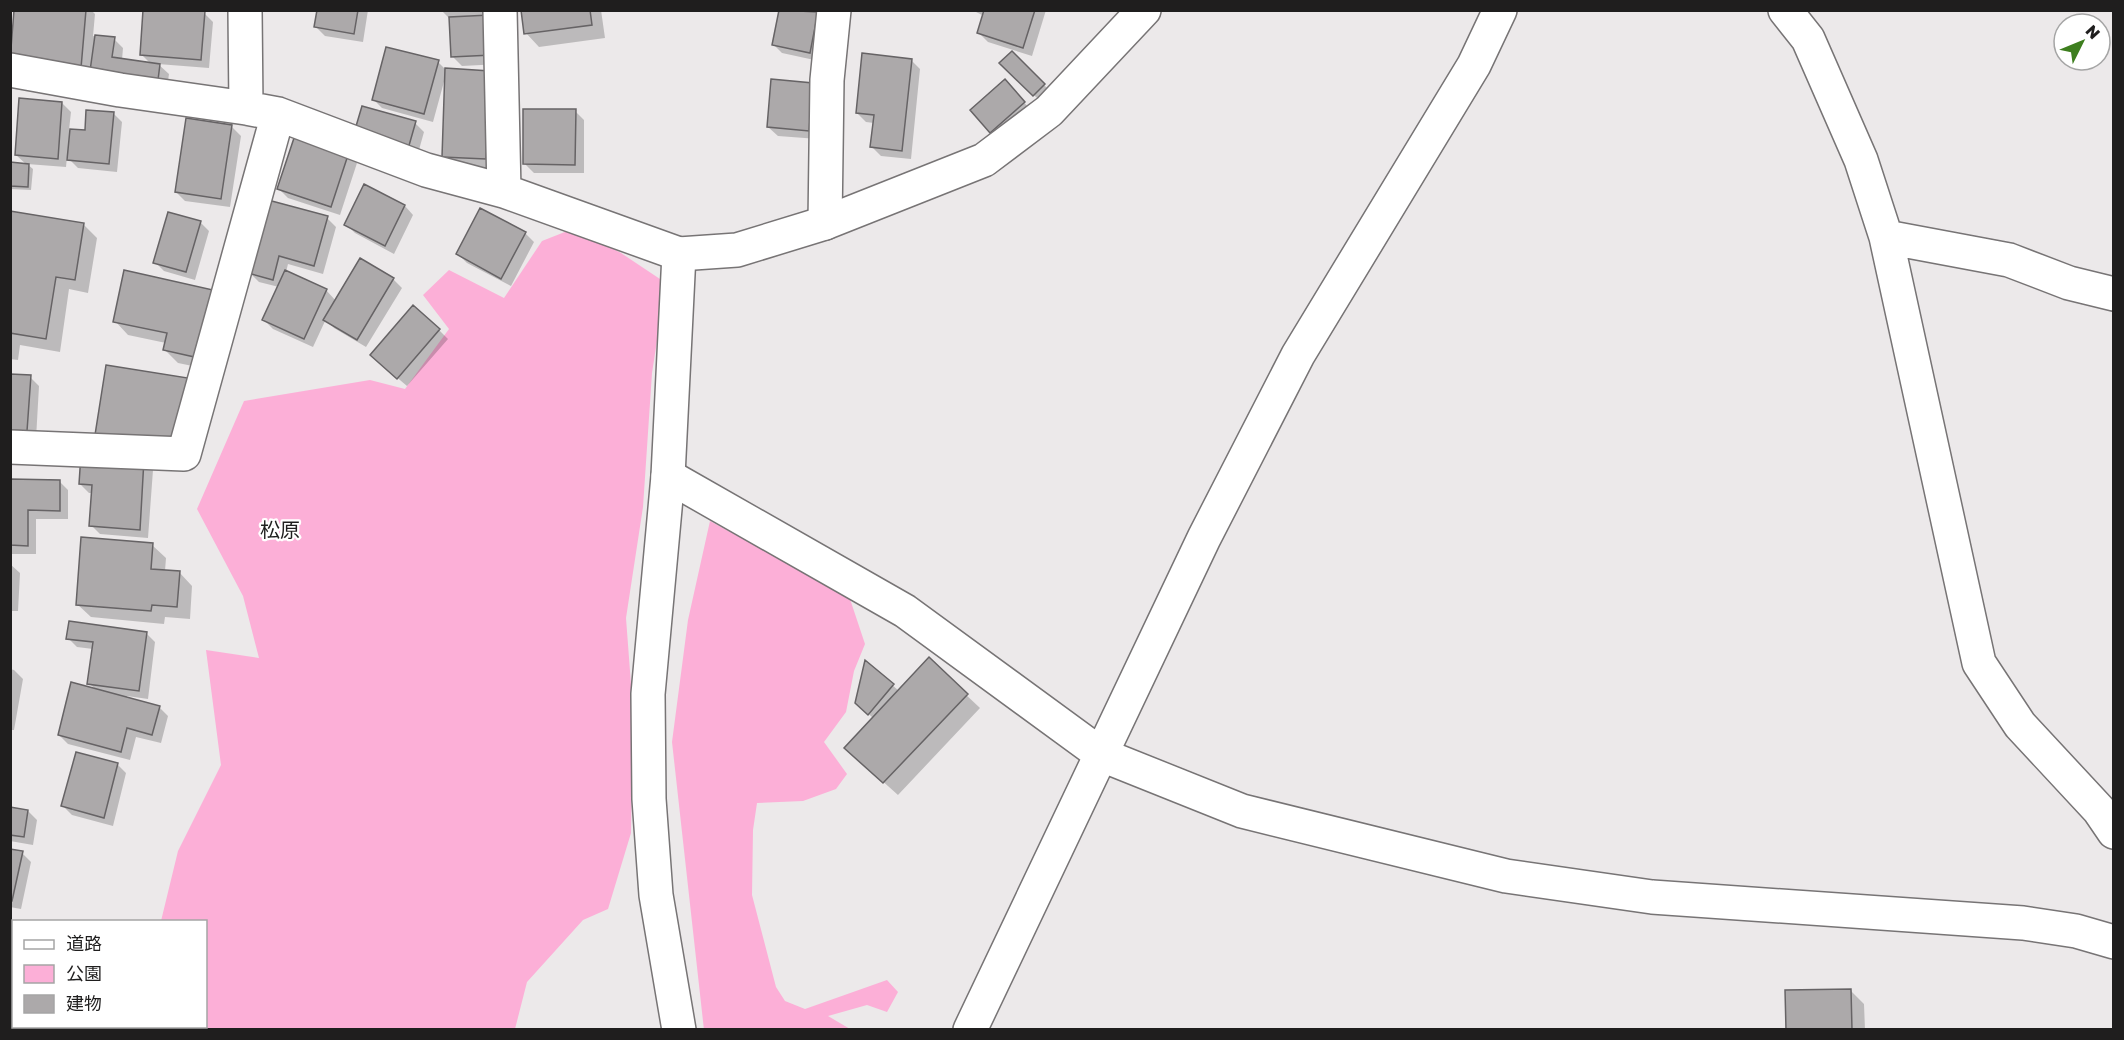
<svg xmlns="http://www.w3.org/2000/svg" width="2124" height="1040" font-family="'Golos Text','Noto Sans JP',sans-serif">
<rect width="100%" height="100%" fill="#ece9ea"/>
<!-- green -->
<path fill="#fcafd7" d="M575,228l46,25 45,30 -14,90 -9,134 -17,111 7,93 -2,122 -23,76 -25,11 -56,62 -12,47 -504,1 44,-3 151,-1v-104l-45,-1 17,-70 43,-86 -15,-115 53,8 -16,-62 -46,-87 47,-108 126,-21 35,9 44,-60 -26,-34 26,-25 55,28 38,-57z
M710,521l139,75 16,48 -11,27 -8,41 -22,30 23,32 -11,15 -33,12 -46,2 -4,27 -1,65 24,92 9,14 20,8 82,-29 11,12 -11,20 -20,-7 -39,11 22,13 -146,1 -32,-288 16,-122z"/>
<!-- shadow -->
<path fill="#0003" d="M15,10h76l4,4 -2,22 21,3 9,9 -1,12 29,4 -10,-10 3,-44 60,3 9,9 -4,46 -51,-4 11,10 -2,14 -77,-12z
M318,10h50l-5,32 -38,-6 -9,-9z
M441,10h54l5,54 -38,2 -9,-9 -2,-37z
M522,10h79l4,28 -66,9 -13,-14z
M780,10h25l13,3 1,48 -37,-8 -9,-9z
M972,10h74l-14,46 -44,-14 -9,-9 5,-17z
M1012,53l36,36 -10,10 -37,-36z
M911,60l9,9 -9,90 -30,-3 -9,-9 2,-24 -8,-1 -9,-9z
M438,62l8,8 43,2 5,96 -42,-2 -9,-9 2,-79 -12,44 -51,-14 -9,-9z
M813,84l5,55 -40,-3 -10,-9z
M1014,90l18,22 -32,29 -9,-9z
M62,103l9,9 -2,18 17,2 27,-19 9,9 -5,50 -39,-4 -11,-11 -1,10 -39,-3 6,5 -2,21 -21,-1v-25l17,1 -11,-10z
M363,108l52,15 9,9 -7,25z
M575,111l9,9v53h-50l-9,-9z
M232,127l9,9 -11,71 -45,-6 -9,-9z
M348,154l9,9 -17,52 -52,-17 -9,-9z
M405,206l8,9 -19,39 -39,-21 -9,-9z
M10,212l73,12 14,14 -9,55 -19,-4 -9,63 -40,-7 -2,15 -8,-1z
M327,218l9,9 -13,47 -35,-10 -2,8 40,18 10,11 57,-22 9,9 -36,59 -32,-19 -8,-9 -13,28 -40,-18 -9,-9 15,-33 -20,-5 -9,-9z
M200,222l9,9 -14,49 -31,-9 -9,-9z
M525,233l9,9 -23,44 -44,-23 -9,-9z
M125,272l87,98 -34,-7 -13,-13 1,-7 -38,-8 -13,-14z
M439,330l9,9 -41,47 -26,-22z
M10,375l20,2 9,9 -3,53 -26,-2z
M144,461l9,9 -5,68 -48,-4 -9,-9 2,-32h-4l-9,-9z
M10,480l49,1 9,9v29h-32v35h-26z
M152,545l14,13 -1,13 14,1 13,14 -2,33 -25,-2 -1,7 -73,-7 -14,-13z
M10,564l10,9 -2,38h-8z
M146,633l9,9 -7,57 -21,-3v3l32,8 9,9 -7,27 -25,-6 -6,23 -62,-16 -9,-9 37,-45 -7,-7 4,-34 -16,-2 -9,-9z
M929,660l51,48 -82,87 -38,-34 14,-42 -17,-16 9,-41 33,29z
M10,669l4,1 9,9 -9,51h-4z
M117,764l9,9 -13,53 -41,-11 -9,-9z
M10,808l18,3 9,9 -4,25 -23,-4z
M10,850l12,3 9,9 -10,47 -11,-2z
M1850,990l14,14 1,26h-77z"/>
<!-- building -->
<path fill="#aca9aa" stroke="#666365" stroke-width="1.5" d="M14,10h72l-5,58 -71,-7z
M143,10l62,1 -4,49 -61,-5z
M317,10h41l-4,24 -40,-7z
M521,10h69l2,15 -68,9z
M779,10l39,2 -8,41 -38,-8z
M984,10h51l-12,38 -46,-15z
M490,15l2,40 -41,2 -2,-40z
M95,35l20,2 -3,20 48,7 -2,16 -68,-9z
M386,47l53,13 -15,54 -52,-14z
M1012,51l33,33 -12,12 -34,-33z
M862,53l50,6 -10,92 -32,-4 4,-32 -18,-2z
M445,68l45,3 -4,88 -44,-2z
M771,79l42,4 -4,48 -42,-4z
M1005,79l20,23 -35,31 -20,-23z
M19,98l43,4 -4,57 -43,-4z
M362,106l54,15 -8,28 -54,-16z
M523,109h53l-1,56 -52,-1z
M86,110l28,2 -5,52 -42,-4 3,-31 15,1z
M186,118l46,7 -11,74 -46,-7z
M295,135l54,17 -18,55 -54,-18z
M10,162l19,2 -1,23 -18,-1z
M364,184l41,21 -20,41 -41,-21z
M268,200l60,16 -14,50 -35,-10 -6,24 -25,-7z
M480,208l46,24 -25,47 -45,-25z
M10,211l74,12 -9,57 -19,-3 -10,62 -36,-6z
M168,212l33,9 -15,51 -33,-9z
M360,258l34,20 -37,62 -34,-20z
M124,270l89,20 -14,68 -36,-8 4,-17 -54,-11z
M285,270l42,19 -23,50 -42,-19z
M413,305l27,24 -43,50 -27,-24z
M106,365l82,13 -11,70 -82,-13z
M10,374l21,1 -4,56 -17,-1z
M81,454l63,5 -4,71 -51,-4 3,-41 -13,-1z
M10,479l50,1v31l-32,-1v36l-18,-1z
M81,537l72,6 -2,26 29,2 -3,36 -25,-2 -1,6 -75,-6z
M69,621l78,11 -8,59 -52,-7 6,-42 -27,-3z
M929,657l39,37 -85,89 -39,-35z
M865,660l29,24 -26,31 -13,-12z
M71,682l89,24 -8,29 -25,-7 -6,24 -63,-17z
M76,752l42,11 -14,55 -43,-12z
M10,807l18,3 -4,27 -14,-2z
M10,849l13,2 -11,50h-2z
M1851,989l1,41h-66l-1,-40z"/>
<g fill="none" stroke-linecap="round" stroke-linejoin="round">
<!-- minor casing -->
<g stroke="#777475" stroke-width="36">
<path id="minor" d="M245,10l1,98
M500,10l4,181
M1785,10l23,29 53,121 25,77 93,426 41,62 79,85 15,22
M10,70l110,20 126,18 32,6 148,56 78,21 175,63 -11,222 -20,218 1,105 7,96 23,135
M825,223l2,-143 7,-70
M1886,237l123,23 60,23 45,11
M10,447l174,7 94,-340"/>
</g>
<!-- tertiary casing -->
<g stroke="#777475" stroke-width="36">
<path id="tertiary" d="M679,254l58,-4 88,-27 159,-63 65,-49 95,-101
M668,476l237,135 197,144 140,56 264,65 146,21 371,26 53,8 38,11
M970,1030l234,-492 94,-183 176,-290 26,-55"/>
</g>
<!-- minor -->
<use href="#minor" stroke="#fff" stroke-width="33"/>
<!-- tertiary -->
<use href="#tertiary" stroke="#fff" stroke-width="33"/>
</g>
<g text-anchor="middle" stroke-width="4.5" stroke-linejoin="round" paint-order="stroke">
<!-- neighbourhood labels -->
<g font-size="20" fill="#1f1e1e" stroke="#fff">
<text x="280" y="537">松原</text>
</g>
</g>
<!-- border -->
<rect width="2124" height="1040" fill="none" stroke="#1f1e1e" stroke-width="24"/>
<!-- legend -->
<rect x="12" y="920" width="195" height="108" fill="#ffffff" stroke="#a5a5a5" stroke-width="1.5"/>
<rect x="24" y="940" width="30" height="9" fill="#ffffff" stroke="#a5a5a5" stroke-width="1.5"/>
<text x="66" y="950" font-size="18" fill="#1f1e1e">道路</text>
<rect x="24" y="965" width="30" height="18" fill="#fcafd7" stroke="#a5a5a5" stroke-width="1.5"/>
<text x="66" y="980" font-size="18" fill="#1f1e1e">公園</text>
<rect x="24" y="995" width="30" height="18" fill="#aca9aa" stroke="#a5a5a5" stroke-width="1.5"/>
<text x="66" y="1010" font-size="18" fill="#1f1e1e">建物</text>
<!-- north arrow -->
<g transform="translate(2082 42) rotate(47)"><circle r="28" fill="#ffffff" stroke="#a5a5a5" stroke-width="1.5"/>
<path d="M0-4.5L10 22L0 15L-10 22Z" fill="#3d7e1e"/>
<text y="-9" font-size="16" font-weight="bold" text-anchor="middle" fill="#1f1e1e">N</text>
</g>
</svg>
